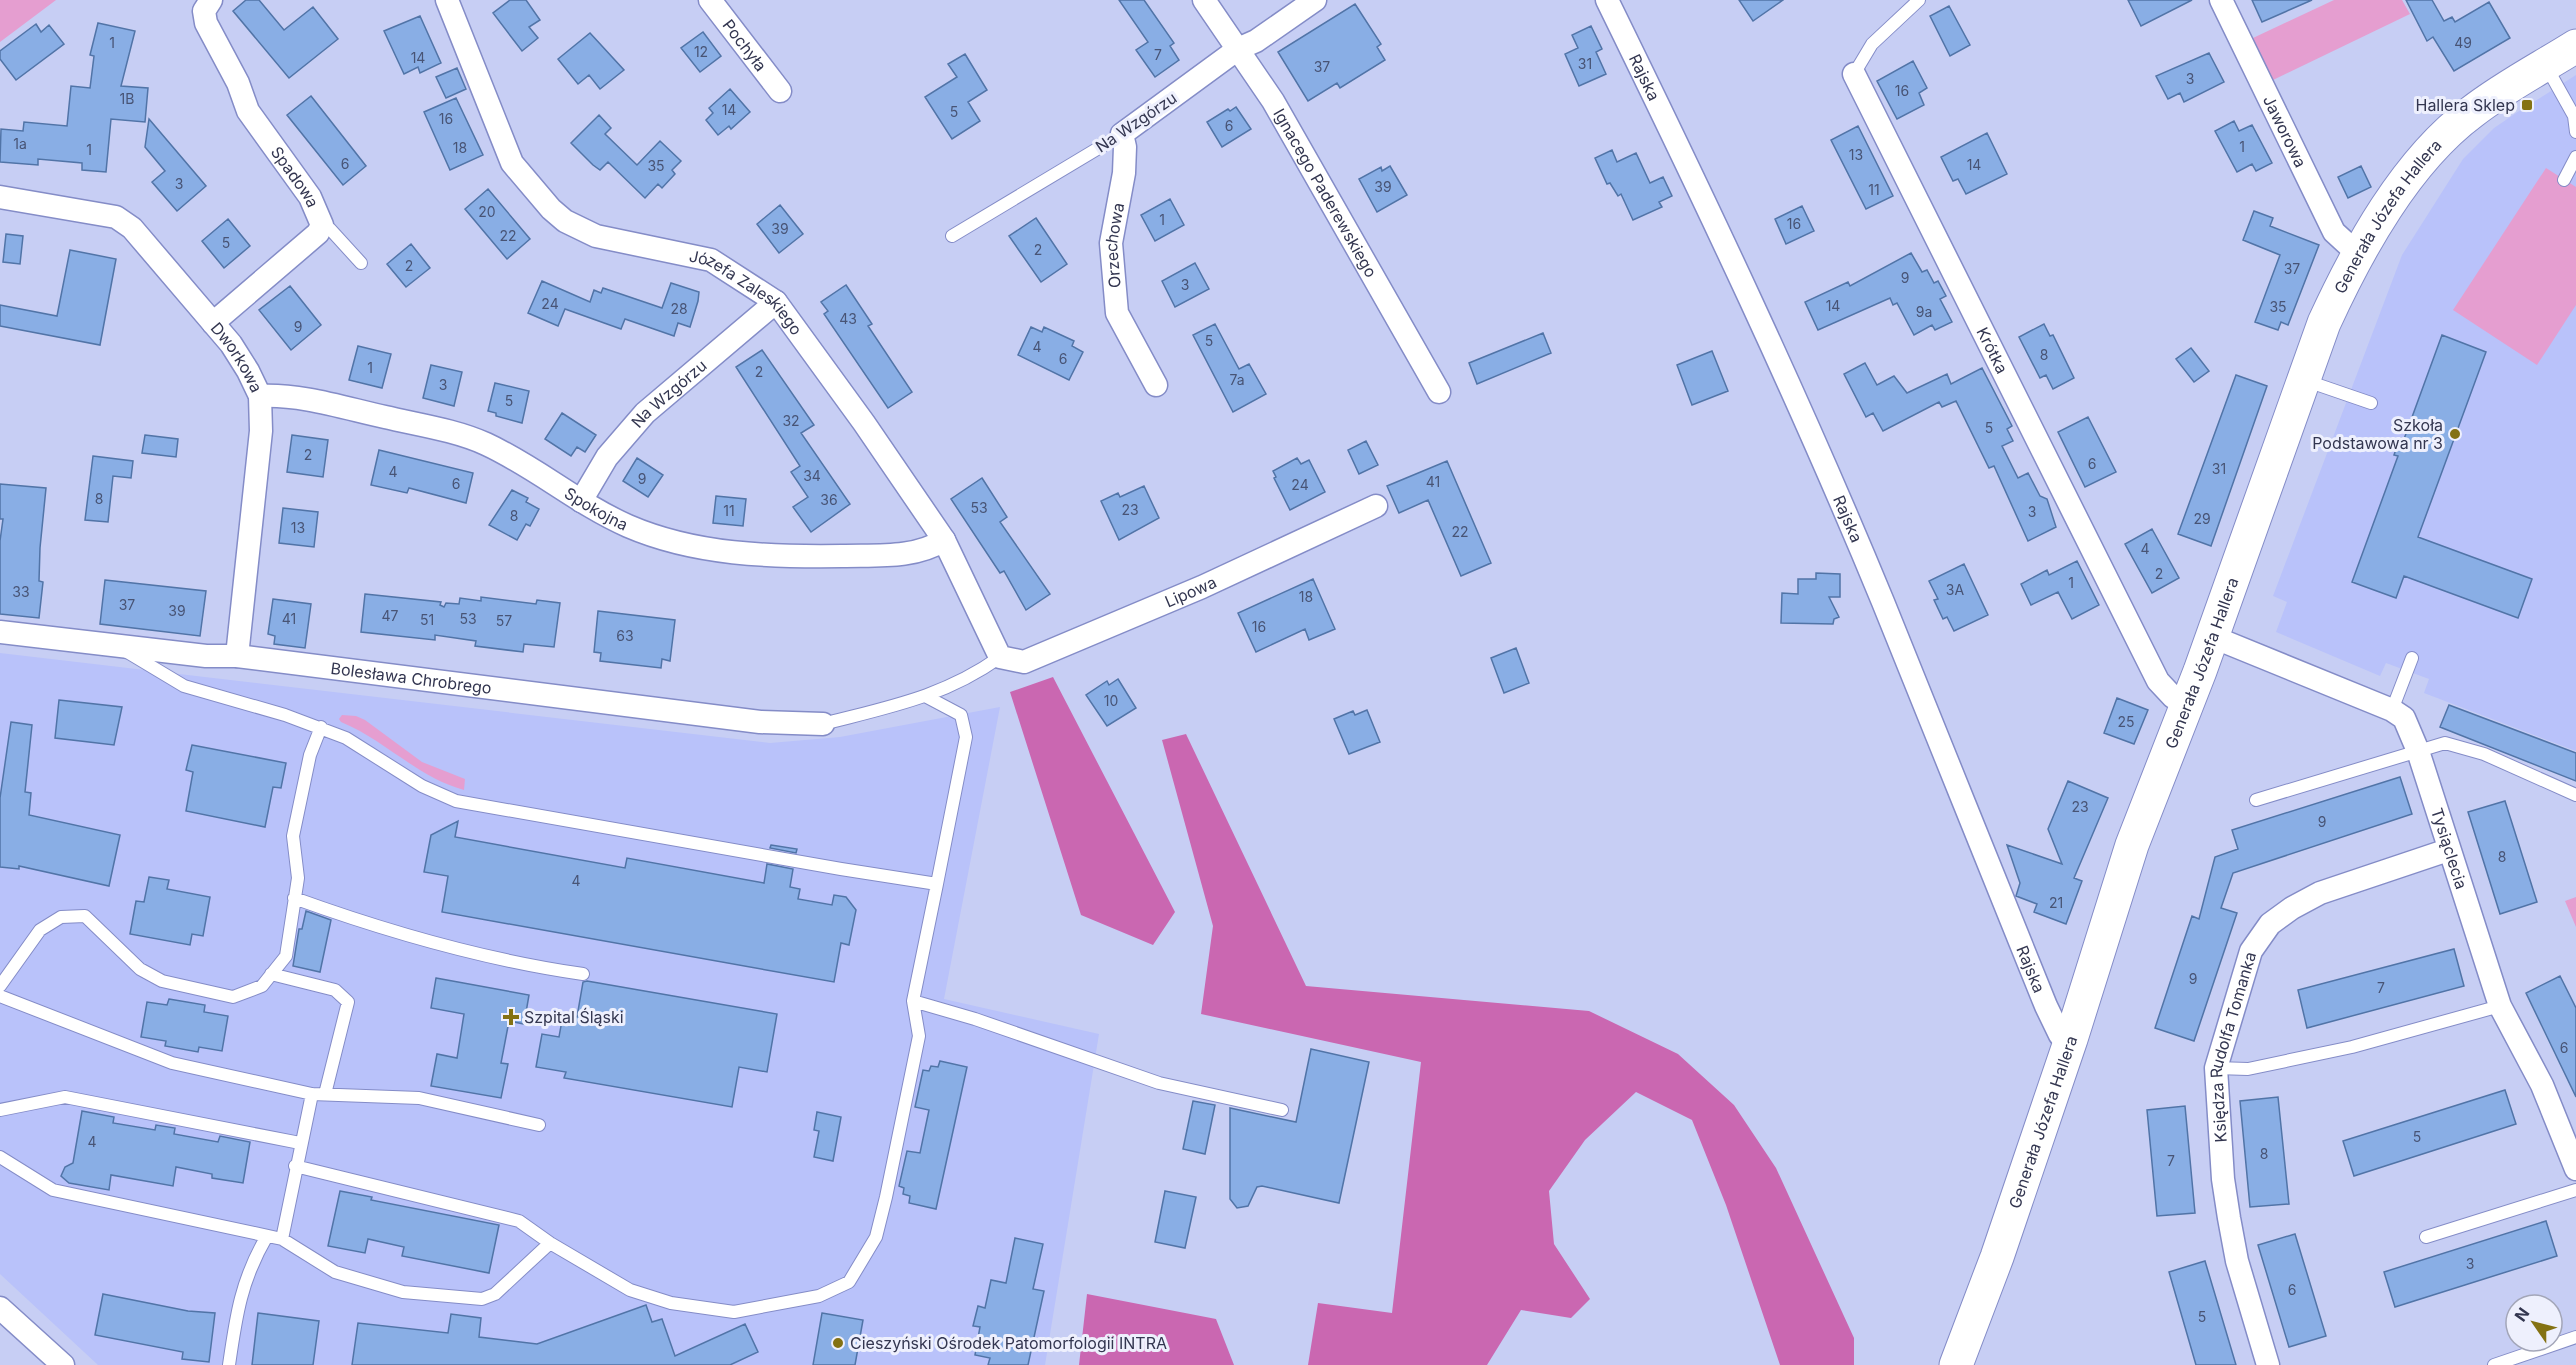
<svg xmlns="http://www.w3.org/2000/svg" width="2576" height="1365" font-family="Inter,sans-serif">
<rect width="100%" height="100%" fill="#c7cef4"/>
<!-- built -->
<path fill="#b9c2fa" d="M2576,75v676l-152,-58 5,-14 -43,-16 -6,13 -104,-44 11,-30 -14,-6 129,-341 61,-96 31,-31 28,-19 4,4 8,-4 -2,-6z
M0,653l770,90 70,-6 160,-30 -56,292 155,35 -54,331h-947l-98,-91z"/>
<!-- green -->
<path fill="#e59ed0" d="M0,0h56l-56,42z
M2334,0h68l8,14 -137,66 -20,-42z
M2546,168l30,19v118l-39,60 -84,-55z
M342,715l14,1 9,4 57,42 43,17 -1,11c-47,-13 -79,-50 -123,-68l-2,-3z
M2576,897v30l-11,-26z"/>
<!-- forest -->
<path fill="#ca67b1" d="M1053,677l122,235 -22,33 -72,-30 -71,-223z
M1186,734l120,252 283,25 89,43 56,51 42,63 78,170v27h-74l-54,-160 -34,-85 -56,-28 -51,48 -36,51 5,53 36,55 -19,19 -50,-8 -34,55h-179l10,-62 74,10 29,-251 -220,-48 12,-88 -51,-186z
M1087,1294l129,25 18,46h-155z"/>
<!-- building -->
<path fill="#89aee5" stroke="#5174a7" stroke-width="1.5" d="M246,0h13l25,30 29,-23 25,32 -49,39 -56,-67z
M510,0h16l14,20 -11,7 9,11 -16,13 -29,-38z
M1119,0h25l30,43 -4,3 9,14 -24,17 -19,-27 12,-8z
M1739,0h44l-30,21z
M2128,0h64l-51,26z
M2252,0h60l-50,22z
M2406,0h26l12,21 8,-4 3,5 34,-20 21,36 -56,33 -21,-34 -6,4z
M1355,4l26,40 -4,3 8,13 -45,28 -3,-5 -29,18 -30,-49z
M1949,6l21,39 -20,11 -20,-40z
M420,16l21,47 -21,10 -2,-6 -14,7 -20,-43z
M98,23l37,8 -14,55 27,2 -3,34 -34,-3 -5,53 -24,-2v-7l-44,-4v6l-38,-3 1,-33 22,2 1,-9 43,4 4,-40 19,2 4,-32 -4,-1z
M36,24l5,8 8,-7 15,19 -48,36 -16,-21v-8z
M1591,26l11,23 -6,3 10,22 -27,12 -14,-32 13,-6 -6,-13z
M703,32l18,24 -21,16 -19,-24z
M590,33l34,37 -24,19 -11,-14 -11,9 -20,-25z
M2209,53l15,29 -40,20 -4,-9 -12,6 -12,-23z
M965,54l22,36 -19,12 12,19 -28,18 -27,-42 32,-20 -9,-13z
M1913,61l14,27 -8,5 5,12 -27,14 -20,-38z
M457,68l9,21 -20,9 -10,-21z
M730,89l20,23 -19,17 -2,-3 -11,9 -12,-15 7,-7 -4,-5z
M311,96l55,70 -23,19 -56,-70z
M456,98l27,57 -33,15 -26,-58z
M1236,107l15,22 -29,18 -15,-25 21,-13 2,2z
M599,115l12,13 -6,6 32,31 23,-24 21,20 -9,9 3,4 -13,14 -4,-4 -13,14 -37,-36 -8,8 -7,-5 -22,-22z
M149,119l57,67 -29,25 -25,-29 13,-11 -20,-24z
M2234,121l5,10 13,-6 20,38 -16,8 -4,-7 -15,8 -22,-41z
M1858,126l35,70 -27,13 -35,-69z
M1987,133l20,41 -41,20 -8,-15 -5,2 -12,-24z
M1612,150l5,12 19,-9 14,30 13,-6 9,19 -13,6 3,5 -29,13 -12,-26 -3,2 -8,-13 -3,1 -12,-26z
M1390,166l17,29 -30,17 -18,-33 22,-12 1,4z
M2361,166l10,21 -23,11 -10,-21z
M488,189l42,50 -23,20 -42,-50z
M1170,199l14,26 -29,16 -14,-26z
M780,205l23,29 -24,19 -22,-29z
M1802,206l12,25 -28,13 -11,-25z
M2254,211l19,7 -3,8 49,19 -31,80 -7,-3 -3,8 -23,-8 25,-67 -37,-15z
M1036,218l31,46 -26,18 -32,-46z
M228,219l22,27 -26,22 -22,-27z
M6,234l17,2 -3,28 -17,-2z
M411,244l19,24 -24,19 -19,-23z
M70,250l46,9 -16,86 -100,-19v-21l57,11z
M1911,253l11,19 5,-2 7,13 4,-2 8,15 -6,3 12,23 -17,8 -3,-5 -18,10 -17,-32 -4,2 -3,-7 -72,32 -13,-28 43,-20 2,4z
M1195,263l14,26 -34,18 -13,-26z
M542,281l48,21 4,-12 7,3 2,-5 59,20 9,-25 28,9 -1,9 -8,26 -12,-4 -4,13 -49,-17 -4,10 -56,-20 -7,17 -30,-13z
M846,285l26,39 -4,2 44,66 -24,16 -64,-94 4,-3 -7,-9z
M290,286l31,39 -30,25 -32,-40z
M1215,324l24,45 10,-5 17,30 -33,18 -40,-77z
M2044,324l6,12 3,-1 21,43 -21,11 -7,-14 -6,3 -21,-41z
M1031,327l11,5 2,-5 30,14 -2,5 11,6 -14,28 -51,-25z
M1543,333l8,20 -74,31 -8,-21z
M2442,335l44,17 -68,185 114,42 -14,39 -114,-42 -8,22 -44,-16 46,-126 -4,-1 6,-17 4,1z
M358,346l33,8 -9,34 -33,-8z
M2191,348l18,23 -15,11 -18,-23z
M762,350l52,75 -13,8 49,71 -39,28 -18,-25 15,-10 -17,-25 9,-6 -64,-99z
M1712,351l16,40 -36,14 -15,-40z
M1865,363l12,22 17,-9 13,17 40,-19 4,10 31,-16 30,58 -5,3 6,12 -11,5 16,32 10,-5 12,23 7,3 9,28 -28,14 -34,-75 -5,2 -33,-67 -14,6 -3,-5 -56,29 -10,-18 -7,4 -22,-43z
M431,365l31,7 -8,34 -31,-8z
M2236,375l31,11 -56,160 -33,-12z
M495,383l34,8 -7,32 -26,-7v-3l-8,-2z
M562,413l34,22 -11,17 -8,-5 -6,9 -26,-17z
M2088,417l28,55 -31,15 -27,-55z
M145,435l33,4 -2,18 -34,-4z
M292,435l36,5 -5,37 -36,-5z
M1366,441l12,24 -19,9 -11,-24z
M379,450l94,23 -7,30 -57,-15 -2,5 -36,-8z
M93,456l40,5 -2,17 -18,-2 -5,46 -23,-2z
M637,458l26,17 -15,22 -25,-16z
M1297,458l4,6 8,-4 16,32 -35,18 -16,-32 2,-1 -3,-6z
M1447,461l44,102 -30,13 -33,-76 -29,13 -12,-27z
M982,478l25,39 -7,5 50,72 -24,16 -22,-39 -4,2 -49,-74z
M0,484l46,4 -6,60 -1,33 4,1 -4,36 -39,-4v-73l3,-22h-3z
M1144,486l15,32 -40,22 -18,-39 17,-8 2,4z
M512,490l16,8 -2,4 13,7 -9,17 -4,-2 -9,16 -28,-15z
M716,496l30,3 -3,27 -30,-3z
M283,508l35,4 -4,35 -35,-4z
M2152,529l27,49 -27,15 -27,-49z
M2077,561l22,44 -27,14 -14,-27 -27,13 -10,-21 26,-14 2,5z
M1964,564l24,51 -34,16 -7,-14 -4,2 -9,-19 4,-1 -9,-18z
M1816,573l24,1v23h-11l10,20 -5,2 -1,5 -52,-1 1,-30 16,1v-15h18z
M1313,579l22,50 -26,11 -4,-11 -49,23 -18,-39z
M105,580l101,11 -6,45 -100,-12z
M365,594l76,8 -1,3 4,2 2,-4 13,1 1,-6 21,3v-4l55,7 1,-4 23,3 -6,44 -30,-3 -1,8 -48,-6 1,-5 -41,-6v5l-74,-8z
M273,599l38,5 -6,44 -31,-4 1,-8 -7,-2z
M598,611l77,9 -5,41 -8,-2 -1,9 -61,-7 1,-8 -7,-1z
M1516,648l13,35 -25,10 -13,-35z
M1118,679l18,29 -29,18 -21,-31 21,-14 2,4z
M2117,698l31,12 -14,34 -30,-11z
M59,700l63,7 -8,38 -59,-7z
M2449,705l127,48v28l-136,-54z
M1367,710l13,32 -31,12 -15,-35 19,-8 2,4z
M11,722l21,3 -7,67 6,1 -2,22 91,20 -11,51 -90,-20v3l-19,-2v-69z
M192,745l94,18 -5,25 -8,-1 -8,40 -79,-16 7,-39 -7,-2z
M2400,777l12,37 -179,59 -12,35 16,5 -43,128 -39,-13 37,-112 7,3 16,-62 23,-8 -6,-19z
M2068,781l40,17 -34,80 8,3 -16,43 -32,-12 3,-8 -21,-8 4,-13 -13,-38 55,19 -14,-35z
M2505,801l32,101 -37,12 -32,-102z
M458,821l-3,16 170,31 2,-10 137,25 3,-19 26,5 -3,18 10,2 -2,10 34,6 2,-10 12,2 10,13 -7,35 -8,-2 -7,39 -392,-70 6,-36 -24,-4 7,-37z
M771,845l26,4 -1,4 -26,-5z
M149,877l20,3 -2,9 43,8 -7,39 -11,-2 -2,11 -60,-11 6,-33 8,1z
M306,911l25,9 -11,52 -27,-6 6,-37h3z
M2454,949l10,37 -157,42 -9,-38z
M2560,976l16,32v89l-50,-104z
M436,978l93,17 -5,29 -15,-3 -8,42 7,1 -7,34 -70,-12 6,-32 20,4 7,-44 -33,-6z
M587,981l190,33 -10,58 -28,-5 -7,40 -168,-29 2,-6 -30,-5 6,-33 17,3 4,-22 14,2 6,-35z
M169,999l36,6 -1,7 24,4 -6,35 -23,-4 -1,5 -33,-6 1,-5 -25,-4 6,-35 20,3z
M1311,1049l58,13 -30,141 -77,-17 -5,1 -9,19 -11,2 -7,-9v-91l66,14z
M940,1061l27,6 -31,142 -27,-6 1,-7 -7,-2 1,-6 -5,-2 8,-35 13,2 9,-43 -14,-3 8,-37 6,1 2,-5 7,1z
M2505,1090l11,34 -162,52 -11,-35z
M2278,1097l11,107 -39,3 -10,-106z
M1193,1101l22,4 -10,49 -22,-5z
M2185,1106l10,107 -38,3 -10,-106z
M82,1111l32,6 -1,6 42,7 1,-5 19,3 -1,6 44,8 2,-6 30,6 -7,41 -31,-5v-4l-36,-7 -3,19 -62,-11 -2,15 -40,-7 -8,-7 4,-9 8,-4z
M817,1112l24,5 -8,44 -19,-4 5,-26 -5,-1z
M340,1191l32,6 -1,3 128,25 -10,48 -87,-17 2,-9 -36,-8 -3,14 -37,-7z
M1165,1191l31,6 -11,51 -30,-6z
M2546,1221l11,35 -162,51 -11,-35z
M2295,1234l31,102 -37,11 -31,-102z
M1015,1238l28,6 -10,45 11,2 -16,74h-40l2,-7 -15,-3 5,-28 -7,-1 5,-20 7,2 6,-28 15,3z
M2205,1261l31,104h-40l-27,-93z
M103,1294l85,17 27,2 -6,49 -27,-3 1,-7 -88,-17z
M646,1305l6,17 10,-3 13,37 70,-32 13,28 -28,13h-378l6,-42 90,10 3,-19 30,4 -2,19 58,7z
M258,1313l61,8 -6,44h-61z
M822,1313l41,7 -8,45h-42z"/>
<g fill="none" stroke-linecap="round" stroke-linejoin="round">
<!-- lane casing -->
<g stroke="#848cc7" stroke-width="14">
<path id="lane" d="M2546,66l28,50 2,16
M1854,74l18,-30 47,-44
M2564,180l12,-23
M322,225l8,4 31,34
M952,236l170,-102
M2304,380l67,23
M124,650l60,36 101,29 61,23 76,48 34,15 385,68 96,15 29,-147 -5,-22 -34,-18
M2392,710l20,-52
M823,724c65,-17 121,-27 177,-67
M2256,800l189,-57 39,11 92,41
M294,898c94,34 191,62 289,76
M271,974l64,16 13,12 -23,92
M0,986l40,-56 21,-13 24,-1 55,53 22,12 71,16 29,-11 24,-30 12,-78 -5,-42 17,-81 11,-28
M0,996l172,67 140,31 107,4 120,27
M913,1001l62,18 184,64 123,27
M2216,1068l32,1 104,-22 148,-41
M0,1110l65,-13 235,46
M0,1157l53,33 229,49 30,-145
M295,1166l224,55 31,22 80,47 41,13 63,9 85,-16 30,-14 27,-45 10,-40 33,-161 -6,-35 24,-117
M2426,1237l150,-47
M282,1239l53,33 68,20 79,7 13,-5 55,-51
M229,1365c7,-49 12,-85 38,-129
M2494,1365l82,-28"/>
</g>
<!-- street casing -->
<g stroke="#848cc7" stroke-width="25">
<g id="street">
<path id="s1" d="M211,0l-7,11 2,12 32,60 10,28 62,86 12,28 -4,8 -105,90"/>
<path id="s2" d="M447,0l65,163 39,46 14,12 31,15 115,24 65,42 88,121 80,117 56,117 24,5 178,-75 174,-81"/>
<path id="s3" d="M710,0l70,91"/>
<path id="s4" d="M1204,0l69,101 166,291"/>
<path id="s5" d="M1607,0c97,198 192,398 276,602 55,134 108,270 163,404l14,29 11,4"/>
<path id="s6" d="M2221,0l113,232 24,22"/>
<path id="s7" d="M1854,74l304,607 15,16 14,8"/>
<path id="s8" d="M0,197l116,20 16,11 99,116 17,27 12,25 1,35 -24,225"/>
<path id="s9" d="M1156,385l-39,-72 -6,-70 13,-70 1,-26 -3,-13 116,-85 18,-8 59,-41"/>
<path id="s10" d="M260,396c42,-2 84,12 125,21 34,8 70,13 101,27 50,23 92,60 142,82 67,29 142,31 214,30 35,-1 72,3 102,-16"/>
<path id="s11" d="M581,501l26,-44 38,-44 131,-111"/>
<path id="s12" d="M0,632l206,24h31l523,66 63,2"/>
<path id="s13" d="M2213,637l179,73 12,8 14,33 82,255 42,79 34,84"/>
<path d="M0,1308l63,57"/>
<path id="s14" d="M2268,1365l-31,-104 -8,-43 -6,-39 -7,-111 35,-117 19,-27 22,-16 28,-15 128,-43"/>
</g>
</g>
<!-- secondary casing -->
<g stroke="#848cc7" stroke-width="35">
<g id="secondary">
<path id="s15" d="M1956,1365l41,-108 74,-218 61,-194 68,-174 124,-348c34,-74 82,-162 148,-211 32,-25 69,-44 104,-66"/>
</g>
</g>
<!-- lane -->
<use href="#lane" stroke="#fff" stroke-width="12"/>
<!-- street -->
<use href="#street" stroke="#fff" stroke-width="22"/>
<!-- secondary -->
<use href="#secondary" stroke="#fff" stroke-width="33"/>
</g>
<!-- markers -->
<g fill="#847213" stroke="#eef0fd" stroke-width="2">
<rect x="2521" y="99" width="12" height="12" rx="3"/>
<circle cx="2455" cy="434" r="6"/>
<path d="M508 1008h6v6h6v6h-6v6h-6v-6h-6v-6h6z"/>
<circle cx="838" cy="1343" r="6"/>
</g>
<g text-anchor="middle" stroke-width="6" stroke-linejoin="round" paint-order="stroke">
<!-- number labels -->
<g font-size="14" fill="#485475">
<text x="112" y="48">1</text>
<text x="2463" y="48">49</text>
<text x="701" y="57">12</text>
<text x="1158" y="60">7</text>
<text x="418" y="63">14</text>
<text x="1585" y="69">31</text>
<text x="1322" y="72">37</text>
<text x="2190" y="84">3</text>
<text x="1902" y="96">16</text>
<text x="127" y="104">1B</text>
<text x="729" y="115">14</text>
<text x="954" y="117">5</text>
<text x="446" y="124">16</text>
<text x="1229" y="131">6</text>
<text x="20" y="149">1a</text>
<text x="2242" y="152">1</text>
<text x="460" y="153">18</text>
<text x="89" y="155">1</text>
<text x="1856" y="160">13</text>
<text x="345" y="169">6</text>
<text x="1974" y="170">14</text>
<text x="656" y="171">35</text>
<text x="179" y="189">3</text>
<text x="1383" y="192">39</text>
<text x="1874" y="195">11</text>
<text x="487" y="217">20</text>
<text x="1162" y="225">1</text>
<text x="1794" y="229">16</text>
<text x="780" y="234">39</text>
<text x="508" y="241">22</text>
<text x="226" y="248">5</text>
<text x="1038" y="255">2</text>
<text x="409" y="271">2</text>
<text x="2292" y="274">37</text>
<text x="1905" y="283">9</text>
<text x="1185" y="290">3</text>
<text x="550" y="309">24</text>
<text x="1833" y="311">14</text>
<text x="2278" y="312">35</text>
<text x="679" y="314">28</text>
<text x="1924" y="317">9a</text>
<text x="848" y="324">43</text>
<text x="298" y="332">9</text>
<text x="1209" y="346">5</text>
<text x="1037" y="352">4</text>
<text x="2044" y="360">8</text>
<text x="1063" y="364">6</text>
<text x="370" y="373">1</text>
<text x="759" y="377">2</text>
<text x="1237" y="385">7a</text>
<text x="443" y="390">3</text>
<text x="509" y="406">5</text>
<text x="791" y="426">32</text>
<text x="1989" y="433">5</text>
<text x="308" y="460">2</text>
<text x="2092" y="469">6</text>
<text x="2219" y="474">31</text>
<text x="393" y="477">4</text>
<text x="812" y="481">34</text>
<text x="642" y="484">9</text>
<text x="1433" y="487">41</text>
<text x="456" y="489">6</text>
<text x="1300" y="490">24</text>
<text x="99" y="504">8</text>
<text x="829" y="505">36</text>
<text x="979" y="513">53</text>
<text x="1130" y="515">23</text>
<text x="729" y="516">11</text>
<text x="2032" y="517">3</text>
<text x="514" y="521">8</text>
<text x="2202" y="524">29</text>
<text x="298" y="533">13</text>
<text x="1460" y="537">22</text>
<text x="2145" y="554">4</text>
<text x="2159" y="579">2</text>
<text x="2071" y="588">1</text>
<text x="1955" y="595">3A</text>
<text x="21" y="597">33</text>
<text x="1306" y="602">18</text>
<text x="127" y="610">37</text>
<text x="177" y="616">39</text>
<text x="390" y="621">47</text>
<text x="289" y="624">41</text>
<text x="468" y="624">53</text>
<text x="427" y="625">51</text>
<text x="504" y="626">57</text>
<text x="1259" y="632">16</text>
<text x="625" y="641">63</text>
<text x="1111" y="706">10</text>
<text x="2126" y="727">25</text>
<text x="2080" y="812">23</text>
<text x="2322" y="827">9</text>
<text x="2502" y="862">8</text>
<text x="576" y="886">4</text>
<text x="2056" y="908">21</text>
<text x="2193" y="984">9</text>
<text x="2381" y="993">7</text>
<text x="2564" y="1053">6</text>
<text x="2417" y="1142">5</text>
<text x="92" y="1147">4</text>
<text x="2264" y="1159">8</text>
<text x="2171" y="1166">7</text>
<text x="2470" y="1269">3</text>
<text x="2292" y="1295">6</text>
<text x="2202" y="1322">5</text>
</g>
<!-- street labels -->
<g font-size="16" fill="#333650" stroke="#eef0fd">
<text dy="6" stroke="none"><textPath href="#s3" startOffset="57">Pochyła</textPath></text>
<text dy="6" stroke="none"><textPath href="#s5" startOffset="86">Rajska</textPath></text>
<text transform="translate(1136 122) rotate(-34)" y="6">Na Wzgórzu</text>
<text dy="6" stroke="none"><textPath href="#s6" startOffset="146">Jaworowa</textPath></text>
<text dy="6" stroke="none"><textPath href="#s1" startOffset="204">Spadowa</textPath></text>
<text dy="6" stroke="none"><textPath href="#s4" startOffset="228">Ignacego Paderewskiego</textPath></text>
<text dy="6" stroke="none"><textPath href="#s15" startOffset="1230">Generała Józefa Hallera</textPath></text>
<text dy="6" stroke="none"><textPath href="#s9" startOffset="150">Orzechowa</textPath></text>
<text dy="6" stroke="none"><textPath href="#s2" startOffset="453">Józefa Zaleskiego</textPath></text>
<text dy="6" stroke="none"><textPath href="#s7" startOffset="309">Krótka</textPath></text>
<text dy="6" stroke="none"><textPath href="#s8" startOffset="304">Dworkowa</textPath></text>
<text dy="6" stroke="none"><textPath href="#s11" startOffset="140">Na Wzgórzu</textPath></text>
<text dy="6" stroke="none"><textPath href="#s10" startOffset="360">Spokojna</textPath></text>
<text dy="6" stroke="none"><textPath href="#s5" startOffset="572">Rajska</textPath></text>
<text dy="6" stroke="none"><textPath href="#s2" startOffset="1110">Lipowa</textPath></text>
<text dy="6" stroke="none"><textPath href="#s15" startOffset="744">Generała Józefa Hallera</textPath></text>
<text dy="6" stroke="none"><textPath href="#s12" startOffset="414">Bolesława Chrobrego</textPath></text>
<text dy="6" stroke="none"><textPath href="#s13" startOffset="346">Tysiąclecia</textPath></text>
<text dy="6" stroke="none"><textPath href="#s5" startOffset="1058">Rajska</textPath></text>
<text dy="6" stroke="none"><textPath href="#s14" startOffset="326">Księdza Rudolfa Tomanka</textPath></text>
<text dy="6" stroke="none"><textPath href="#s15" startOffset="258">Generała Józefa Hallera</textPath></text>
</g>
<!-- poi labels -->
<g font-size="16" fill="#333650" stroke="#eef0fd" text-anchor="end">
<text x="2515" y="111">Hallera Sklep</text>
<text x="2443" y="431">Szkoła<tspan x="2443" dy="18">Podstawowa nr 3</tspan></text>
<text x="524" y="1023" text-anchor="start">Szpital Śląski</text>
<text x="850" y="1349" text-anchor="start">Cieszyński Ośrodek Patomorfologii INTRA</text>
</g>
</g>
<!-- north arrow -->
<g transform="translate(2534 1323) rotate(305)"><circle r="28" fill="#eef0fd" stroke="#a3a6b8" stroke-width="1.5"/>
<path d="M0-4.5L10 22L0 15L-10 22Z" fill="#847213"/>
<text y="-9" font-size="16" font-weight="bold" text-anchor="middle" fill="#333650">N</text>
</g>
</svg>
